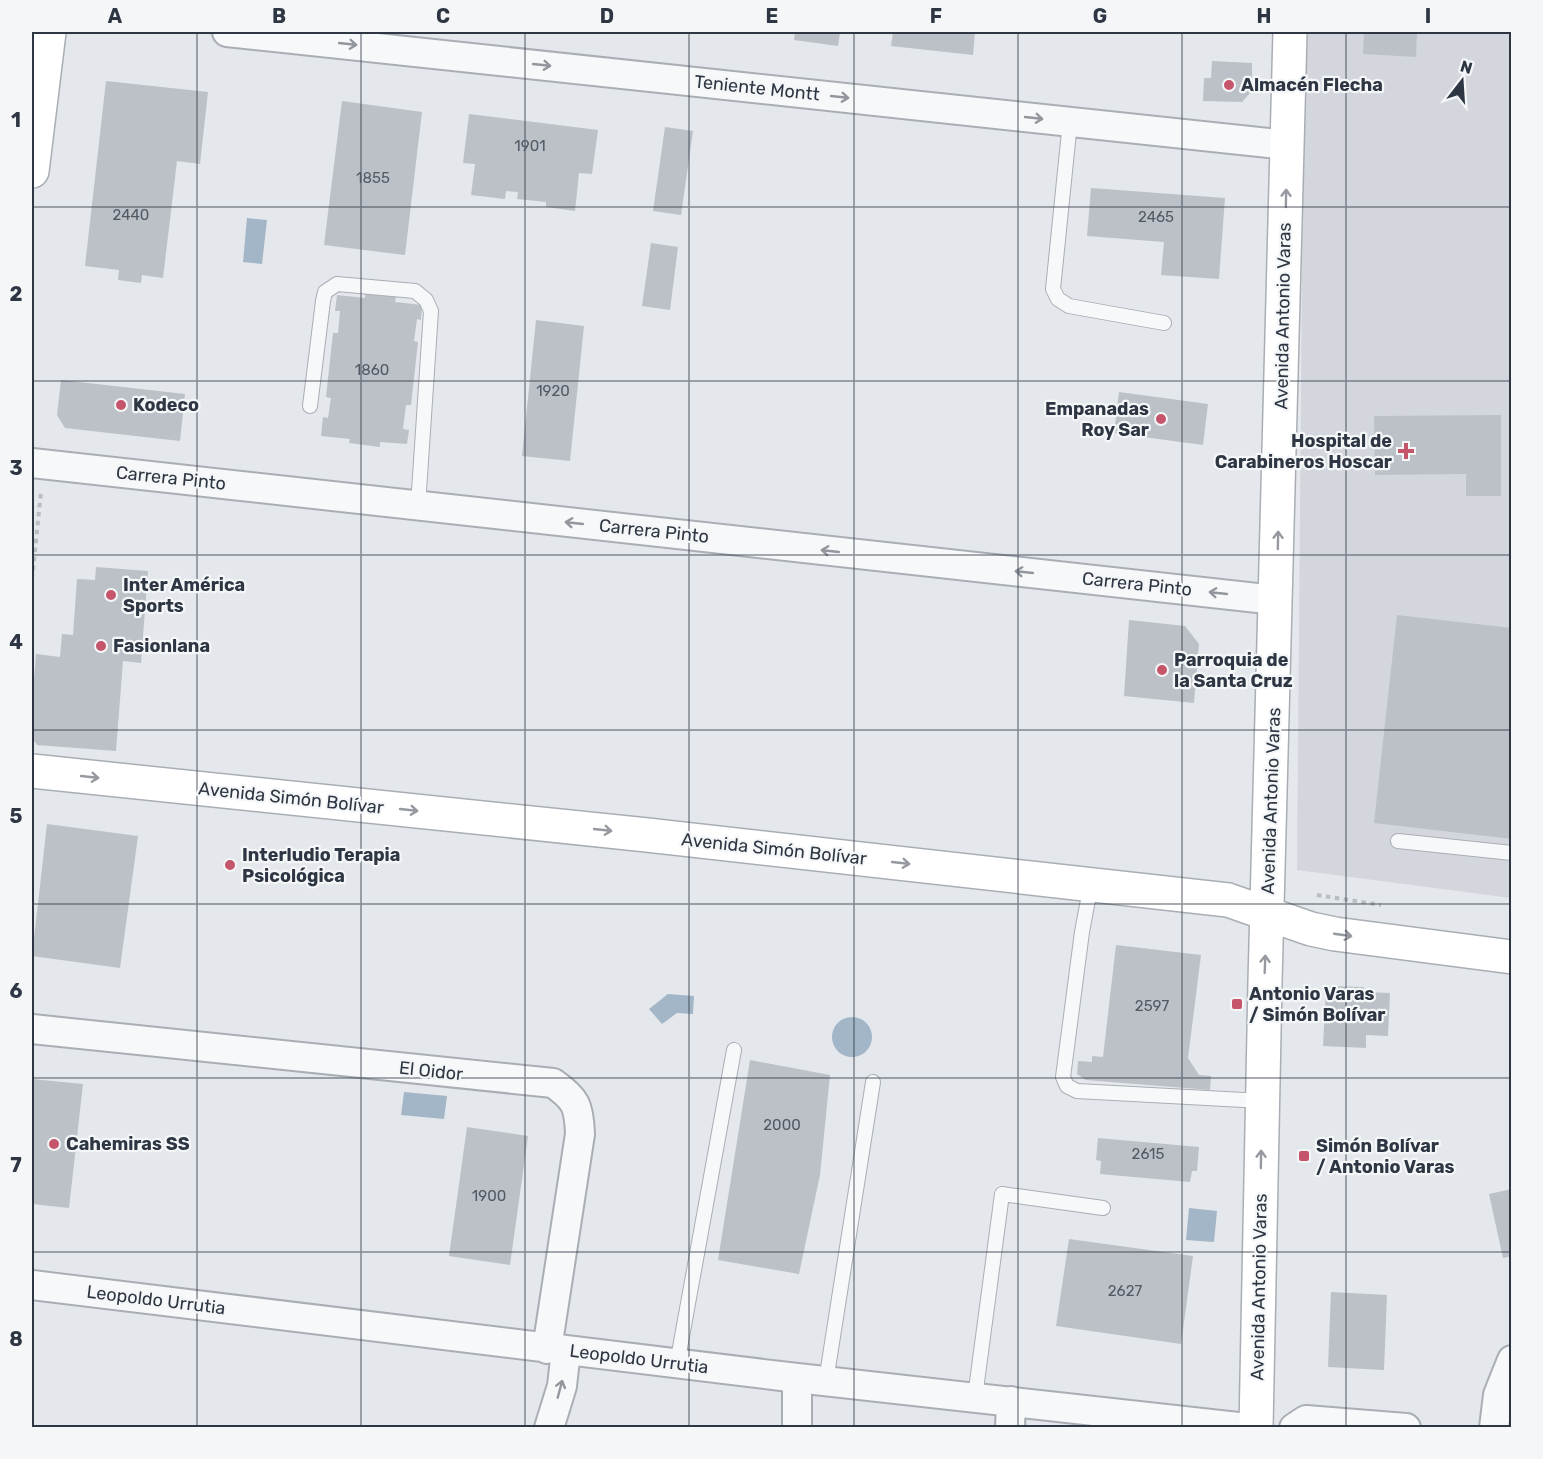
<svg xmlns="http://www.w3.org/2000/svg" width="1543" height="1459" font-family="Rubik,sans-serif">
<rect width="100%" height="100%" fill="#e4e7eb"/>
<!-- built -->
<path fill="#d3d7dd" d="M1304,32h207v866l-214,-28z"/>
<!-- water -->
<path fill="#a3b6c8" d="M247,218l20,2 -5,44 -19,-2z
M668,994l26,2 -1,18 -16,-1 -15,11 -13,-15z
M832 1037a20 20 0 1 1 40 0a20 20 0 1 1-40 0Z
M404,1092l43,4 -3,23 -43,-4z
M1189,1208l28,3 -3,31 -28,-2z"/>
<!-- building -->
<path fill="#bcc1c8" d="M795,32h45l-2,14 -44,-6z
M893,32h82l-2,23 -82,-9z
M1364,32h53l-1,25 -53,-3z
M1212,61l40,2v28l-10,11 -39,-1 1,-23h7z
M106,81l102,11 -8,72 -23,-3 -14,117 -21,-3 -1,8 -23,-3 1,-10 -34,-4z
M342,101l80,11 -17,143 -81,-10z
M469,114l129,16 -6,44 -13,-1 -4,38 -29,-4v-5l-29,-3 1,-7 -12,-1 -1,8 -34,-4 4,-31 -12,-1z
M665,127l28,4 -12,84 -28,-4z
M1091,188l134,10 -6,81 -58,-4 3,-33 -77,-6z
M651,243l27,4 -8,63 -28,-4z
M365,294l31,3 -1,5 27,3 -1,15 -4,-1 -3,22 4,1 -7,63h-5l-3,24 6,1 -2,14 -27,-2v5l-31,-4 1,-4 -29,-3 2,-19 5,1 3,-20 -5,-1 7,-64h5l2,-22h-5l2,-16 28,3z
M536,320l48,6 -14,135 -48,-5z
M61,380l124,14 -5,47 -115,-13 -8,-13z
M1119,392l89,12 -5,41 -89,-12z
M1501,415v81h-35v-22l-91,1 -1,-59z
M96,567l52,4 -7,92 -18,-2 -7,90 -79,-6 -5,-7v-34l4,-50 24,3 2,-23 11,1 4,-56 18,1z
M1397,615l115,13v211l-138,-16z
M1129,620l56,6 14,18 -5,59 -70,-7z
M47,824l91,12 -18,132 -88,-12z
M1116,945l85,10 -13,103 11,17 12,1 -1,14 -124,-10 -9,-6 1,-13 14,1v-6l11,1z
M1326,986l38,1 -1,5 27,1 -2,43 -22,-1v13l-43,-2z
M750,1060l80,15 -10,100 -21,99 -81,-14z
M32,1079l51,5 -14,124 -37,-4z
M467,1127l61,9 -18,129 -61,-9z
M1098,1138l101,9 -2,24h-5l-2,11 -90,-8 1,-13 -5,-1z
M1512,1189v67l-9,2 -14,-64z
M1069,1239l124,17 -12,88 -125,-18z
M1331,1292l56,3 -3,75 -56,-3z"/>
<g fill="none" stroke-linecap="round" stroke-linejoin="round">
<!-- lane casing -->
<g stroke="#a9aeb5" stroke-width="16">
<path id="lane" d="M1070,122l-17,167 5,10 11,7 95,17
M310,406l13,-105 2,-9 12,-8 78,7 11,9 5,11 -13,195
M1398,841l114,12
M1091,884l-9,48 -19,145 4,9 10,5 185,10
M677,1364l57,-314
M826,1381l47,-299
M975,1397l27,-203 101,14"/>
</g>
<!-- street casing -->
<g stroke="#a9aeb5" stroke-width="32">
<path id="street" d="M227,32l1060,113
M32,463l1244,137
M32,1029l521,54c23,16 26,23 27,51l-33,215
M32,1285l765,93 450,50
M549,1428l13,-42 4,-36
M797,1428v-50
M1010,1428l1,-27
M1294,1428l12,-8 100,8
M1494,1428l4,-33 14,-35"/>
</g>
<!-- secondary casing -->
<g stroke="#a9aeb5" stroke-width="36">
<path id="secondary" d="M32,171l17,-139
M32,771l615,64 581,65 83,29 24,5 177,23
M1256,1428l9,-446 25,-950"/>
</g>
<!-- path -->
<path stroke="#babec3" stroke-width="4" stroke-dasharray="4.5 4.5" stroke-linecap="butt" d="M32,579l9,-87
M1317,895l64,10"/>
<!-- lane -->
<use href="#lane" stroke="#f7f8fa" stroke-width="14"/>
<!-- street -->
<use href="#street" stroke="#f7f8fa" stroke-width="28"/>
<!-- secondary -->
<use href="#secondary" stroke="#fff" stroke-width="33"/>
</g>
<!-- one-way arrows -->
<defs><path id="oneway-shaft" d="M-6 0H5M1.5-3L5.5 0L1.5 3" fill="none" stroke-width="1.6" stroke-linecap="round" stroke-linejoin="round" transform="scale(1.5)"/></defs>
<g stroke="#92979e">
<use href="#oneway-shaft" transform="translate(348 44) rotate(6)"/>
<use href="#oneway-shaft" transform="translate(542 65) rotate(6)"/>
<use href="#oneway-shaft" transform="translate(840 97) rotate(6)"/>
<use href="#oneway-shaft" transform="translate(1034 118) rotate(6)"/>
<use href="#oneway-shaft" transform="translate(574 523) rotate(-174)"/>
<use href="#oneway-shaft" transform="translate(830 551) rotate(-174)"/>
<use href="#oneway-shaft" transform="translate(1024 572) rotate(-174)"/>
<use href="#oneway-shaft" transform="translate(1218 593) rotate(-174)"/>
<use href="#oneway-shaft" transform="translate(560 1389) rotate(-75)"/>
</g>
<g stroke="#969aa0">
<use href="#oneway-shaft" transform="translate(1286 198) rotate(-89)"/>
<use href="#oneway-shaft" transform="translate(1278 540) rotate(-89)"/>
<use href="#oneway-shaft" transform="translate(90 777) rotate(6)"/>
<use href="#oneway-shaft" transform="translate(409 810) rotate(6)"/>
<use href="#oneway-shaft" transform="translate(603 830) rotate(6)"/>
<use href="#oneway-shaft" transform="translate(901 863) rotate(6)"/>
<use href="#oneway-shaft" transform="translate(1343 935) rotate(8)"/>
<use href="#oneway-shaft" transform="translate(1265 964) rotate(-88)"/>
<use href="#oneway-shaft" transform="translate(1261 1159) rotate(-89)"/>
</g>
<!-- grid -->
<path fill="none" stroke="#2d3642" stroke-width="1.5" stroke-opacity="0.55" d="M197,32v1396M361,32v1396M525,32v1396M689,32v1396M854,32v1396M1018,32v1396M1182,32v1396M1346,32v1396M32,207h1480M32,381h1480M32,555h1480M32,730h1480M32,904h1480M32,1078h1480M32,1252h1480"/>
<!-- markers -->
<g fill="#c5556b" stroke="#f4f6f8" stroke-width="2">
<circle cx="1229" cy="85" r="6"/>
<circle cx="121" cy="405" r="6"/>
<circle cx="1161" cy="419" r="6"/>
<path d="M1403 442h6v6h6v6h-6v6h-6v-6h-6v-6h6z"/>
<circle cx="111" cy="595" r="6"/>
<circle cx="101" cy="646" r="6"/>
<circle cx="1162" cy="670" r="6"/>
<circle cx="230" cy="865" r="6"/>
<rect x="1231" y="998" width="12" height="12" rx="3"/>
<circle cx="54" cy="1144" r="6"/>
<rect x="1298" y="1150" width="12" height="12" rx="3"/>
</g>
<g text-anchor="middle" stroke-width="4.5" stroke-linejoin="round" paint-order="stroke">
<!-- number labels -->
<g font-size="15" fill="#515964">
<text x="530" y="151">1901</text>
<text x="373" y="183">1855</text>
<text x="131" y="220">2440</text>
<text x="1156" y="222">2465</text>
<text x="372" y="375">1860</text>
<text x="553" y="396">1920</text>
<text x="1152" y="1011">2597</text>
<text x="782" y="1130">2000</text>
<text x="1148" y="1159">2615</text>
<text x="489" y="1201">1900</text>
<text x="1125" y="1296">2627</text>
</g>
<!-- poi labels -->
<g font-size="18" font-weight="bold" fill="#2d3642" stroke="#f4f6f8" text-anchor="start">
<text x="1241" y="91">Almacén Flecha</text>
<text x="133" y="411">Kodeco</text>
<text x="1149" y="415" text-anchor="end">Empanadas<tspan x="1149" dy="21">Roy Sar</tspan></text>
<text x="1392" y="447" text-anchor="end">Hospital de<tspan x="1392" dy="21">Carabineros Hoscar</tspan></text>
<text x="123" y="591">Inter América<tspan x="123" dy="21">Sports</tspan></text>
<text x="113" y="652">Fasionlana</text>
<text x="1174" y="666">Parroquia de<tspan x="1174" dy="21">la Santa Cruz</tspan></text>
<text x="242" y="861">Interludio Terapia<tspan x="242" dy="21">Psicológica</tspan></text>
<text x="1249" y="1000">Antonio Varas<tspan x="1249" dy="21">/ Simón Bolívar</tspan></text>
<text x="66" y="1150">Cahemiras SS</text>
<text x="1316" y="1152">Simón Bolívar<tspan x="1316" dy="21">/ Antonio Varas</tspan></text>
</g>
<!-- street labels -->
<g font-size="18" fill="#2d3642" stroke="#f4f6f8">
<text transform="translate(757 88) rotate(6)" y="6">Teniente Montt</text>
<text transform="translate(1283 316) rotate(-89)" y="6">Avenida Antonio Varas</text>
<text transform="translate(171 478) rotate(6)" y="6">Carrera Pinto</text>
<text transform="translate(654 531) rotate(6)" y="6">Carrera Pinto</text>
<text transform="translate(1137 584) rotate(6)" y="6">Carrera Pinto</text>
<text transform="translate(291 798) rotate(6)" y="6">Avenida Simón Bolívar</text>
<text transform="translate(1271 801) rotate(-88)" y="6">Avenida Antonio Varas</text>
<text transform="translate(774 849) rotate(6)" y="6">Avenida Simón Bolívar</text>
<text transform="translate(431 1071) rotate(6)" y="6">El Oidor</text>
<text transform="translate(1259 1287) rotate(-89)" y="6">Avenida Antonio Varas</text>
<text transform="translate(156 1300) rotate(7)" y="6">Leopoldo Urrutia</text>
<text transform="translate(639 1359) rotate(7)" y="6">Leopoldo Urrutia</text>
</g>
</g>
<!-- border -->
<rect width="1543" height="1459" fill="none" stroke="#f4f6f8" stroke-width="66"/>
<!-- north arrow -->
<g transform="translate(1462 81) rotate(17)" stroke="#f4f6f8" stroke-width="4.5" paint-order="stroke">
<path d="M0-4.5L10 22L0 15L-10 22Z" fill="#2d3642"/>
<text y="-9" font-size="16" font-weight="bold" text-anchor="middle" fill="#2d3642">N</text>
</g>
<rect x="33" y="33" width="1477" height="1393" fill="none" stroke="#2d3642" stroke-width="2"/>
<g font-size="20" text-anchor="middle" font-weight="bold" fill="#2d3642">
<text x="115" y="23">A</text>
<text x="279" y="23">B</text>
<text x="443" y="23">C</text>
<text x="607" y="23">D</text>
<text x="772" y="23">E</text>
<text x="936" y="23">F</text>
<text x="1100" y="23">G</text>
<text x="1264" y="23">H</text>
<text x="1428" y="23">I</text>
<text x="16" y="127">1</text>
<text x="16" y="301">2</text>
<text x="16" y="475">3</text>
<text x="16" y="649">4</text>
<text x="16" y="823">5</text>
<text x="16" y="998">6</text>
<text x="16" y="1172">7</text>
<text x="16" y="1346">8</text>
</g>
</svg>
